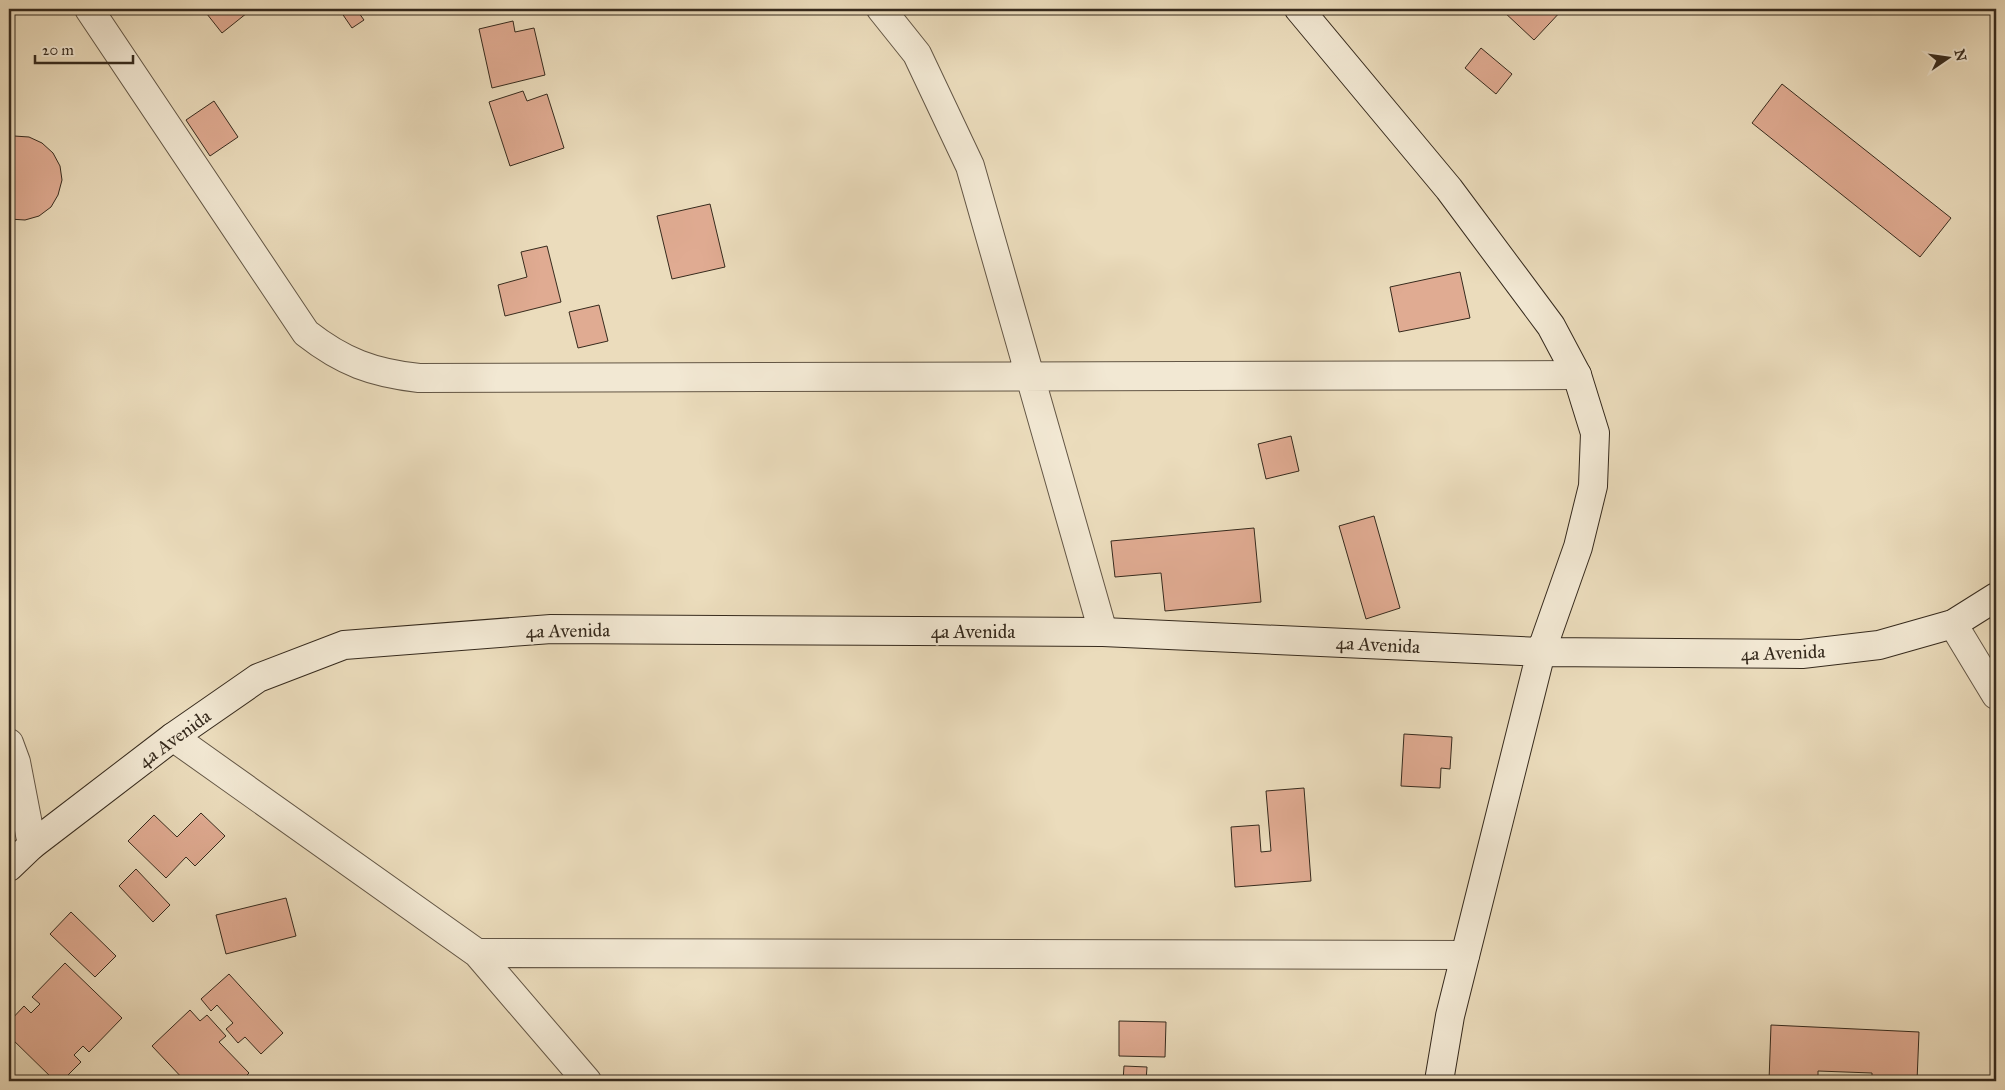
<svg xmlns="http://www.w3.org/2000/svg" width="2005" height="1090" font-family="'IM FELL Great Primer',serif">
<rect width="100%" height="100%" fill="#ebdcbc"/>
<filter id="stains"><feTurbulence type="fractalNoise" baseFrequency=".004" numOctaves="4"/><feColorMatrix values="0 0 0 0 .2 0 0 0 0 .09 0 0 0 0 .02 0 0 0 .5 -.17"/></filter>
<radialGradient id="worn" r=".72"><stop offset=".6" stop-color="#630" stop-opacity="0"/><stop offset="1" stop-color="#630" stop-opacity=".3"/></radialGradient>
<!-- building -->
<path fill="#e0ab92" stroke="#362a1d" d="M203,9h49l-30,24z
M339,9h17l8,11 -12,8z
M1506,9h57l-29,31 -31,-29z
M513,21l2,11 19,-4 11,47 -53,13 -13,-59z
M1481,48l31,26 -16,20 -31,-26z
M1782,84l169,134 -31,39 -168,-134z
M523,91l4,10 20,-7 17,54 -54,18 -21,-64z
M214,101l24,36 -28,19 -24,-36z
M14,136l15,1 13,6 11,10 7,13 2,14 -4,15 -7,12 -12,9 -14,4 -16,-1v-81z
M710,204l15,63 -53,12 -15,-63z
M547,246l14,56 -56,14 -7,-31 29,-8 -6,-25z
M1460,272l10,46 -71,14 -9,-45z
M599,305l9,36 -30,7 -9,-36z
M1291,436l8,35 -33,8 -8,-35z
M1374,516l26,92 -34,11 -27,-93z
M1254,528l7,74 -96,9 -4,-38 -46,4 -4,-36z
M1404,734l48,3 -2,32 -9,-1 -1,20 -39,-2z
M1304,788l7,93 -76,6 -4,-60 28,-2 2,27 10,-1 -5,-60z
M201,813l24,23 -30,30 -9,-9 -20,21 -38,-37 26,-26 23,22z
M136,869l34,36 -17,17 -34,-36z
M286,898l10,38 -70,18 -10,-39z
M71,912l45,44 -21,21 -45,-43z
M65,963l57,55 -33,34 -6,-6 -9,9 7,7 -19,19h-7l-46,-45v-14l15,-16 7,7 9,-9 -8,-7z
M229,974l54,59 -22,21 -16,-17 -7,6 -12,-14 7,-6 -16,-18 -6,6 -10,-12z
M190,1010l10,11 7,-6 19,21 -7,6 30,31 -8,8h-56l-33,-35z
M1119,1021l47,1 -1,35 -46,-1z
M1771,1025l148,7 -2,49h-45v-8l-54,-2v10h-49z
M1124,1066l23,1 -1,14h-23z"/>
<g fill="none" stroke-linecap="round" stroke-linejoin="round">
<!-- street casing -->
<g stroke="#635645" stroke-width="30">
<path id="street" d="M89,9l217,324c37,29 67,40 113,45l1158,-3
M881,9l36,45 53,112 133,466
M1953,624l43,71
M173,737l304,216 110,128
M9,743l7,19 16,83
M477,953l988,2"/>
</g>
<!-- secondary casing -->
<g stroke="#362a1d" stroke-width="30">
<path id="secondary" d="M1299,9l150,180 102,137 26,49 18,58 -2,53 -15,61 -37,105 -91,364 -11,65
M9,867l23,-22 141,-108 85,-59 86,-33 207,-16 552,3 438,20 261,2 77,-9 74,-21 43,-27"/>
</g>
<!-- street -->
<use href="#street" stroke="#f2e8d3" stroke-width="28"/>
<!-- secondary -->
<use href="#secondary" stroke="#f2e8d3" stroke-width="28"/>
</g>
<g text-anchor="middle" stroke-width="5" stroke-linejoin="round" paint-order="stroke">
<!-- street labels -->
<g font-size="19" fill="#362a1d" stroke="#f2e8d3">
<text transform="translate(568 630) rotate(-1)" y="7">4a Avenida</text>
<text x="973" y="638">4a Avenida</text>
<text transform="translate(1378 644) rotate(3)" y="7">4a Avenida</text>
<text transform="translate(1783 652) rotate(-2)" y="7">4a Avenida</text>
<text transform="translate(174 738) rotate(-36)" y="7">4a Avenida</text>
</g>
</g>
<!-- margin -->
<rect width="2005" height="1090" fill="none" stroke="#ebdcbc" stroke-width="30"/>
<rect x="10" y="10" width="1985" height="1070" fill="none" stroke="#362a1d" stroke-width="2.5"/>
<rect x="15" y="15" width="1975" height="1060" fill="none" stroke="#362a1d"/>
<!-- north arrow -->
<g transform="translate(1948 58) rotate(77)" stroke="#f2e8d3" stroke-width="4" paint-order="stroke">
<path d="M0-4L9 19L0 12L-9 19Z" fill="#362a1d"/>
<text y="-8" font-size="14" font-weight="bold" text-anchor="middle" fill="#362a1d">N</text>
</g>
<!-- scale -->
<path d="M35 55v8h98v-8" fill="none" stroke="#362a1d" stroke-width="2.5"/>
<text x="42" y="55" font-size="15" fill="#362a1d" stroke="#f2e8d3" stroke-width="4" paint-order="stroke">20 m</text>
<rect width="100%" height="100%" filter="url(#stains)"/>
<rect width="100%" height="100%" fill="url(#worn)"/>
</svg>
